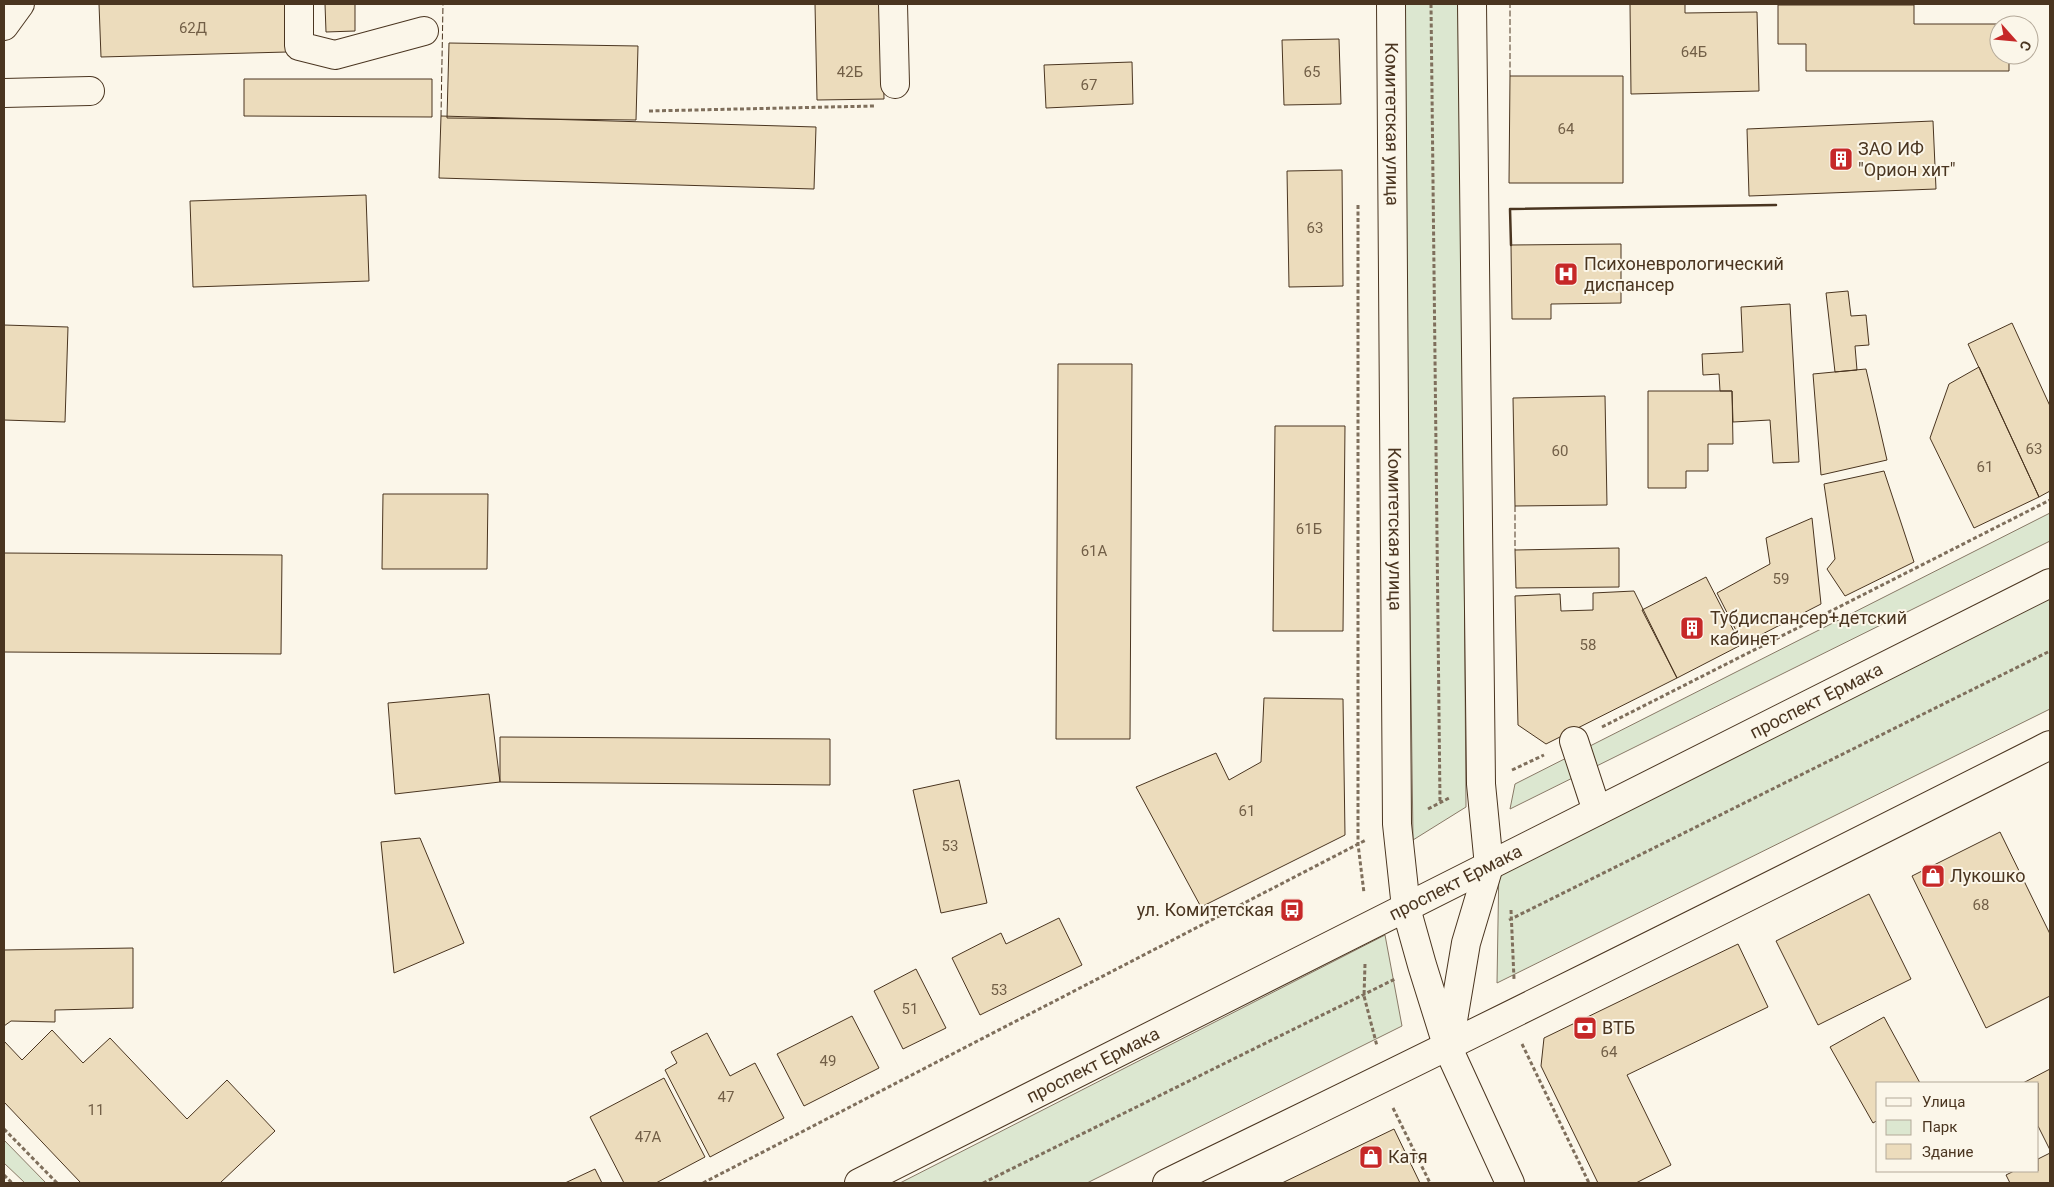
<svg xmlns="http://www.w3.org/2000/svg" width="2054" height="1187" font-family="Roboto,sans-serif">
<rect width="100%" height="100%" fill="#fbf6e9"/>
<!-- green -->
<path fill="#dce7d0" stroke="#887966" d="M1402,4h58l6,803 -53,33z
M2050,513v28l-540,268 5,-25z
M2050,586v123l-553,274 2,-121z
M1385,935l17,91 -315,157h-187z
M4,1140l42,43h-21l-21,-20z"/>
<!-- building -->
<path fill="#ecdcbc" stroke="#4a3520" d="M99,4h187l1,48 -186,5z
M325,4h30v27l-29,1z
M815,4h67l2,95 -67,1z
M1630,4h55v9l72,-1 2,79 -128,3z
M1778,5h136v19h95l-10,1v30h10v16h-203v-27h-28z
M1339,39l2,65 -57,1 -2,-65z
M449,43l189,3 -2,74 -189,-2z
M1132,62l1,42 -87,4 -2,-43z
M1510,76h113v107h-114z
M244,79h188v38l-188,-1z
M441,116l375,11 -2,62 -375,-11z
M1933,121l3,68 -187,7 -2,-67z
M1342,170l1,116 -54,1 -2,-116z
M366,195l3,86 -176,6 -3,-86z
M1621,244v59l-70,1v15h-39l-1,-74z
M1848,291l3,25 15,-1 3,30 -14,1 2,24 -22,2 -9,-79z
M1790,304l9,158 -26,1 -3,-43 -37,2 -1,-31h-12l-1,-17 -16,1 -1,-21 41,-2 -2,-45z
M2012,323l38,83v85l-11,6 -71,-153z
M4,325l64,2 -3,95 -61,-2z
M1058,364h74l-2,375h-74z
M1979,367l60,130 -65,31 -44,-90 19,-54z
M1866,369l21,91 -66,15 -8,-101z
M1648,391h84l1,53h-25v27h-22v17h-38z
M1605,396l2,109 -92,1 -2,-108z
M1275,426h70l-2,205h-70z
M1884,471l30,91 -69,34 -18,-27 8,-10 -11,-75z
M383,494h105l-1,75h-105z
M1812,518l9,86 -78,40 -26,-51 53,-29 -4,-26z
M1619,548v39l-103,1 -1,-38z
M4,553l278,2 -1,99 -277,-2z
M1706,577l35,68 -64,33 -35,-68z
M1634,591l43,87 -131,66 -28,-19 -3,-129 45,-2 1,17 32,-1v-17z
M489,694l11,88 -105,12 -7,-91z
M1264,698l79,1 2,136 -144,72 -65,-120 80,-34 13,27 32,-18z
M500,737l330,2v46l-330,-3z
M959,780l28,123 -46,10 -28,-123z
M2000,832l50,102v62l-64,32 -74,-152z
M420,838l44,105 -70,30 -13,-131z
M1869,894l42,85 -93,46 -42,-84z
M1059,918l23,47 -102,50 -28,-57 49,-25 5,11z
M1738,944l30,63 -141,68 44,90 -35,18h-38l-57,-117 3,-28z
M133,948v60l-78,2v12l-44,-1 -7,5v-76z
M916,969l30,59 -43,21 -29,-58z
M852,1016l27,52 -75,38 -27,-52z
M1884,1017l36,66h-42v37l-5,3 -43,-76z
M52,1030l31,33 27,-25 77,81 40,-39 48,51 -55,52h-139l-77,-81v-61l18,19z
M707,1033l23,43 25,-13 29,55 -74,39 -45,-87 12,-7 -6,-11z
M2050,1069v81l-12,-24v-43h-15z
M664,1078l41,79 -49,26h-32l-34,-66z
M1394,1129l26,54h-138z
M2050,1153v30h-40l-4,-8 8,-4h24v-12z
M595,1169l7,14h-37z"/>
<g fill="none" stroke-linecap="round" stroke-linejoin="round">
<!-- minor casing -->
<g stroke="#4a3520" stroke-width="30">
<g id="minor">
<path d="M299,4v42l36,9 89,-24"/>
<path d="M893,4l2,80"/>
<path id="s1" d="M1391,4l6,820 9,84 16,57 26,83 62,135"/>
<path d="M4,26l16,-22"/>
<path d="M4,93l86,-2"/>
<path d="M1574,741l23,70"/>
<path d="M1449,1044l17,-101 23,-77 -8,-82 -9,-780"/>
</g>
</g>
<!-- major casing -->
<g stroke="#4a3520" stroke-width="30">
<g id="major">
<path id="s2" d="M859,1183l1191,-600"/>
<path d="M1167,1183c296,-143 590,-290 883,-438"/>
</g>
</g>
<!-- path -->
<path stroke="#7f6f5c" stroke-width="3" stroke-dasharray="4 2.5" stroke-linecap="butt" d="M1431,4l9,798
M649,111l225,-5
M1358,205v639l6,49
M1602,727l448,-227
M1512,770l32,-15
M1428,809l23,-12
M1511,910l3,69
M1509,920l541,-269
M1365,964l-1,32 13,50
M1522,1044l67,139
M1393,1108l37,75
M4,1129l53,54
M4,1175l8,8
M703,1183l663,-343
M983,1183l412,-204"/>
<!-- minor -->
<use href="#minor" stroke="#fbf6e9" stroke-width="28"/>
<!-- major -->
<use href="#major" stroke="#fbf6e9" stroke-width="28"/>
<!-- fence -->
<path stroke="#4a3520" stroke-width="1" stroke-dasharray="6 2.5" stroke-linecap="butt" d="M1510,76v-72
M441,116l2,-112
M1515,506v44"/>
<!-- wall -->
<path stroke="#4a3520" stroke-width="2.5" d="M1511,245l-1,-36 266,-4"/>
</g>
<!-- icons -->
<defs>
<g id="building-square" transform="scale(1.25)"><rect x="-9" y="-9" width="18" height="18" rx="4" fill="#c62828" stroke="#fbf6e9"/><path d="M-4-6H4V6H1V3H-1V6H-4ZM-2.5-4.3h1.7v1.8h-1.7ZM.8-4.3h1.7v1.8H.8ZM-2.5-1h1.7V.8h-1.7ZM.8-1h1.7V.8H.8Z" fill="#fff"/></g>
<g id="hospital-square" transform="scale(1.25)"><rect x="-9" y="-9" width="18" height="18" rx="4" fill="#c62828" stroke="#fbf6e9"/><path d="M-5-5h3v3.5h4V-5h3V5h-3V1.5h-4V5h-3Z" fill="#fff"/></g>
<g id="shop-square" transform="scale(1.25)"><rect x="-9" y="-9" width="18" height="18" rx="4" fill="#c62828" stroke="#fbf6e9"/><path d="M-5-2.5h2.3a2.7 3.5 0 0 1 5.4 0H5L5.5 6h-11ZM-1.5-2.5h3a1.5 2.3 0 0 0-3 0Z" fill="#fff"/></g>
<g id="bus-square" transform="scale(1.25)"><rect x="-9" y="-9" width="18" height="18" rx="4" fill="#c62828" stroke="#fbf6e9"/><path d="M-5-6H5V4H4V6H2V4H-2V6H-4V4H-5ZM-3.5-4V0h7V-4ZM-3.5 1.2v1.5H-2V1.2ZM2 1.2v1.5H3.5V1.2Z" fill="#fff"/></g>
<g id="bank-square" transform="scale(1.25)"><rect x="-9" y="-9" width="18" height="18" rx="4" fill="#c62828" stroke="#fbf6e9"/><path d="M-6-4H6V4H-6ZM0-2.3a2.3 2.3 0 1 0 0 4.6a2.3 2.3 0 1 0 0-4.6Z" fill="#fff"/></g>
</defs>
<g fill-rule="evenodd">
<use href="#building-square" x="1841" y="159"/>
<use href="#hospital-square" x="1566" y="274"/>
<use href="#building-square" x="1692" y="628"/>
<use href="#shop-square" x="1933" y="876"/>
<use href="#bus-square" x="1292" y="910"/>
<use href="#bank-square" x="1585" y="1028"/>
<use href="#shop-square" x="1371" y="1157"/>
</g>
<g text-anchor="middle" stroke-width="4" stroke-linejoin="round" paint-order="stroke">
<!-- number labels -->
<g font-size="15" fill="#725f47">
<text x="193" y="33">62Д</text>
<text x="1694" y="57">64Б</text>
<text x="850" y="77">42Б</text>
<text x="1312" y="77">65</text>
<text x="1089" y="90">67</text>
<text x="1566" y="134">64</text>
<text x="1315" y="233">63</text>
<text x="2034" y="454">63</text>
<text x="1560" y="456">60</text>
<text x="1985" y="472">61</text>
<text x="1309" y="534">61Б</text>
<text x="1094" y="556">61А</text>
<text x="1781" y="584">59</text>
<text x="1588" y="650">58</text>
<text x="1247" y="816">61</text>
<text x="950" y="851">53</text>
<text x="1981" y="910">68</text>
<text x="999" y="995">53</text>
<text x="910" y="1014">51</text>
<text x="1609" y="1057">64</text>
<text x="828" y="1066">49</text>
<text x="726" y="1102">47</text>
<text x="96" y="1115">11</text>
<text x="648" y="1142">47А</text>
</g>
<!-- street labels -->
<g font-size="18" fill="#4a3520" stroke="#fbf6e9">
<text dy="6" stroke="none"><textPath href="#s1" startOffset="120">Комитетская улица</textPath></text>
<text dy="6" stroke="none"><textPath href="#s1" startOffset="525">Комитетская улица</textPath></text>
<text dy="6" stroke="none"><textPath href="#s2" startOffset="1072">проспект Ермака</textPath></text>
<text dy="6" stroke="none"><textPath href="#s2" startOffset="668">проспект Ермака</textPath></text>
<text dy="6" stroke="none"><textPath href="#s2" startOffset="262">проспект Ермака</textPath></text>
</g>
<!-- poi labels -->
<g font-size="18" fill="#4a3520" stroke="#fbf6e9" text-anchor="start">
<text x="1858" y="155">ЗАО ИФ<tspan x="1858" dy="21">"Орион хит"</tspan></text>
<text x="1584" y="270">Психоневрологический<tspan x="1584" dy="21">диспансер</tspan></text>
<text x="1710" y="624">Тубдиспансер+детский<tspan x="1710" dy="21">кабинет</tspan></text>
<text x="1950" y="882">Лукошко</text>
<text x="1274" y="916" text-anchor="end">ул. Комитетская</text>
<text x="1602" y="1034">ВТБ</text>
<text x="1388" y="1163">Катя</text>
</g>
</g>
<!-- border -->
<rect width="2054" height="1187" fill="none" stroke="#4a3520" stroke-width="10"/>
<!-- legend -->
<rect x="1876" y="1082" width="162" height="90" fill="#fbf6e9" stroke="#b4a999"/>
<rect x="1886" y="1098" width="25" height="8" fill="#fbf6e9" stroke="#b4a999"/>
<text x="1922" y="1107" font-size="15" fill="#4a3520">Улица</text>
<rect x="1886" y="1120" width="25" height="15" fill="#dce7d0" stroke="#b4a999"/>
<text x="1922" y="1132" font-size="15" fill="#4a3520">Парк</text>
<rect x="1886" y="1144" width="25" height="15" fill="#ecdcbc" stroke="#b4a999"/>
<text x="1922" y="1157" font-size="15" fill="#4a3520">Здание</text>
<!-- north arrow -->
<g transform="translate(2014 40) rotate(117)"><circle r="24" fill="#fbf6e9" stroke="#b4a999"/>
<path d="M0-4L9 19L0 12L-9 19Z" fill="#c62828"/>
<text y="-8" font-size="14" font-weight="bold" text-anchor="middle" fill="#4a3520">С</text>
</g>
</svg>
